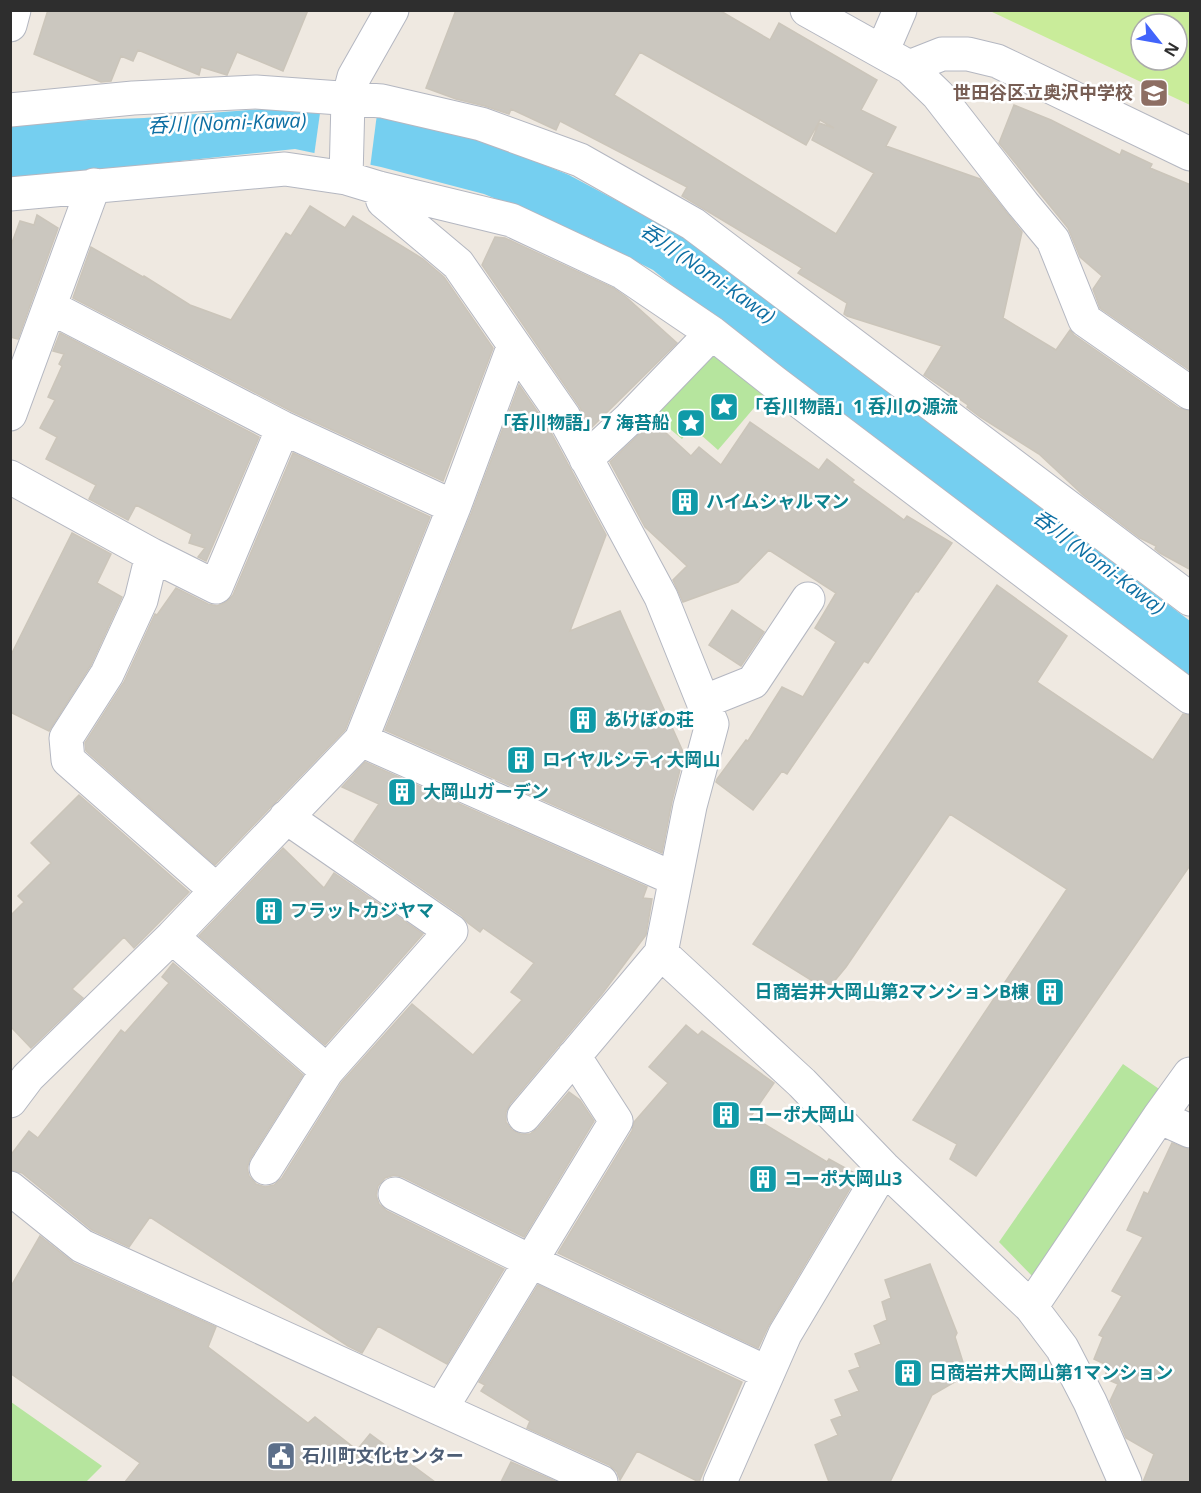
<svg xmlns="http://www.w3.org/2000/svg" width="1201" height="1493" font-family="'Open Sans','Noto Sans JP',sans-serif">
<rect width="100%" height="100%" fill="#efe9e1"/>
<!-- green -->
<path fill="#b6e59e" d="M709,346l56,49 -47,55 -26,-23 -10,12 -30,-25z
M1123,1064l39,27 -128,187 -35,-36z
M11,1402l91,64 -16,16h-75z"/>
<!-- pitch -->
<path fill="#c9ec9a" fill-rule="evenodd" d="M990,11h200v94zM1141,24h36v36h-36z"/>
<!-- water -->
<path fill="#75cff0" d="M302,106l105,16 73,17 89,36 114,61 507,385v57l-470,-354 -67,-54 -63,-32 -106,-44 -103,-27 -86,-18 -284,30 -1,-56 134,-5z"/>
<!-- pier -->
<path fill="#efe9e1" d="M321,106l56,8 -7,54 -56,-12z"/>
<!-- building -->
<path fill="#cbc7bf" stroke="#cbc5ba" stroke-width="1.5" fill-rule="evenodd" d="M48,10h260l-25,61 -46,-19 -10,23 -26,-8 -2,8 -61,-25 -5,11 -12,-5 -10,25 -10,1 -67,-28z
M456,10h263l51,30 9,-17 98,57 -16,30 35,17 -10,19 94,33 42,53 -19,86 53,32 14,-20 4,5 105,73 12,3v159l-31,-17 -5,-4 1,-3 -16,-8 -57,-43 -44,-41 -59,-37 -13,-10 1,-2 -44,-30 18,-29 -95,-30 -3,-2 3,-11 -49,-30 4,-5 -120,-72 5,-9 -127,-66 -4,9 -45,-21 -2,5 -24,-8 -29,-7 -30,-11zM640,52l166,93 14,-25 14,8 -15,-5 -7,17 62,33 -38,61 -222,-139z
M1014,105l37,15 69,35 2,-5 30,14 -2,4 41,17v186l-91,-63 -7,-19 9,-13 -22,-19 -12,-29 -69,-85z
M310,206l35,22 8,-12 70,43 21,18 49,71 -50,133 -152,-70 -218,-113 18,-51 52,30 1,-1 46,29 41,15 55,-87 5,3z
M37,215l21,13 -40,111 -8,-2v-89l10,-27 14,4z
M495,237l10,1 108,50 13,9 51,46 -86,85 -12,-22 -97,-141z
M60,333l199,104 -53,124 -8,-4 7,-9 -16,-5 3,-9 -56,-29 -8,15 -39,-21 7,-14 -50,-26 11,-22 -17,-9 15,-28 -7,-3 14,-31 -3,-2 5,-10 -11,-3z
M519,385l29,42 58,108 -36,96 50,-20 64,143 -12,47 -10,52 -277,-123 86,-216z
M653,421l38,35 8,-9 22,18 29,-43 69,48 8,-11 27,21 -2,2 52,38 3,-4 45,27 -34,49 -2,-1 -48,72 -4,-2 -77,113 -5,-3 -29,39 -37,-28 1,-3 29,-39 2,1 34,-54 21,10 33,-55 -21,-14 21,-35 -67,-43 -31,32 -55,20 -10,-22 14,-14 -42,-39 -35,-65z
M293,453l137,64 -85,213 -130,135 -129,-114 -1,-8 39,-61 31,-68 2,1 19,-27 32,16 9,2 9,-4 7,-7z
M72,533l39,21 -14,29 25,14 -31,68 -42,66 -39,-19v-55z
M997,585l70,51 -30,46 116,78 30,-46 8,1v149l-215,312 -26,-17 7,-15 -44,-24 154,-231 -117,-75 -104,153 -19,23 -74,-46z
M732,610l32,22 -23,34 -32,-21z
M365,762l282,125 -4,11 9,1 -6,36 -44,59 -92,110 -4,8v10l6,8 8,4h10l8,-6 31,-36 11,8 14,21 -70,116 -121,-60 -9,-2 -9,3 -7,8 -2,9 3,9 8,7 117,58 -57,95 -69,-38 -16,27 -14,-7 -198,-129 -21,30 -37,-17 -70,-57 -12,-3v-14l19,-25 9,7 83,-108 4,3 44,-50 -7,-6 11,-14 130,112 -53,84 -3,9 2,8 7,8 9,3 9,-2 8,-7 60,-96 70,-78 61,51 49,-55 -11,-8 23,-29 -51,-35 -3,4 -12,-9 -6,-7 -108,-75 25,-37 -37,-17z
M79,795l110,97 -55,56 -10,-11 -52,52 11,9 -52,50 -21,-22v-110l14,-14 -6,-6 33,-33 -20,-20z
M283,848l41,40 10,-15 89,61 -98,111 -126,-109z
M686,1025l12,10 4,-4 72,52 -23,33 76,46 2,-3 29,16 -89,150 -11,23 -200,-95 74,-122 2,-9 34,-39 -19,-16z
M1172,1143l19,7v332h-48l11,-28 -28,-16 -16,-37 8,-17 -14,-6 5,-12 -15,-7 9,-22 -4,-2 23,-39 -10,-5 31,-54 -16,-7 17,-38 4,2z
M40,1236l34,27 142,64 -8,20 100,76 7,-6 42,33 13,-16 65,48h-310l15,-19 -130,-90v-85z
M930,1264l27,69 -2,4 12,38 -35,20 -42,87h-61l-14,-37 23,-10 -7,-15 11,-4 -7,-16 24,-9 -10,-20 11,-4 -5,-13 26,-10 -7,-18 13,-6 -5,-18 9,-4 -6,-18z
M538,1285l204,97 -43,100 -62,-31 -17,29 -3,-8 -8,-7 -82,-37 3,-7 -49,-30 4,-6 -6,-3z
M511,1462l46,20h-56z"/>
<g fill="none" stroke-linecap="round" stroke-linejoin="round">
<!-- minor casing -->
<g stroke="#b4b7c1" stroke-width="35">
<path id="minor" d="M807,10l102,57 29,28 85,109 30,36 32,80 105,73
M10,25l4,-15
M882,52l18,-42
M909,67l33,-13h26l29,7 193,93
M10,110l123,-12 123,-6 126,9 99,23 99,36 113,64 497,375
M346,178l2,-78 6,-23 38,-67
M379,188l4,13 75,63 106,153 97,180 51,127 -22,82 -29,147 141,130 82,85 147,139 31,41 28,54 35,80
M10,194l275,-25 61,9 33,10 132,32 111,52 90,61 62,49 416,315
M50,307l233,121 171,79
M10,414l84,-229
M586,459l44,-41 82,-85
M10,477l142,78 -11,45 -34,74 -41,64 2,22 148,130
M152,555l64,32 67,-159
M703,702l50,-20 55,-83
M361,740l314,139
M172,937l155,134
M10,1101l18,-24 144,-140 189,-197 93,-233 60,-162
M524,1116l137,-163
M1159,1117l31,14
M266,1168l61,-97 124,-140 -165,-114
M10,1188l72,58 519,236
M395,1194l135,67 238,112
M1031,1307l128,-190 31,-43
M441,1409l175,-288 -42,-65
M720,1482l65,-148 99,-166"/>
</g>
<!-- minor -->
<use href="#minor" stroke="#fff" stroke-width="33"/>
</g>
<!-- icons -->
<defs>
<g id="school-square" transform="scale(1.5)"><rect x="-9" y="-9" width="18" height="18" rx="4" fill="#8d6e63" stroke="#fff"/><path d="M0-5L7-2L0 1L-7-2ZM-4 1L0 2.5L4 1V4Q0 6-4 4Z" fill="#fff"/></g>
<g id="sight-square" transform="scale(1.5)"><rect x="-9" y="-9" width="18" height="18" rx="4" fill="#0f9aa8" stroke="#fff"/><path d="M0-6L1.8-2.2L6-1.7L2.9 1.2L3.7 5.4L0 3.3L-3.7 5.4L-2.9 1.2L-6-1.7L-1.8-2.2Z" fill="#fff"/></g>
<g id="building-square" transform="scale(1.5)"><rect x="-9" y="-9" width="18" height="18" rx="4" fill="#0f9aa8" stroke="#fff"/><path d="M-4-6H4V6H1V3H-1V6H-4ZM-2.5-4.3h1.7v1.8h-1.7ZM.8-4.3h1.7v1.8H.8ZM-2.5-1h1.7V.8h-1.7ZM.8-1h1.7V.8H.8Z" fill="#fff"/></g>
<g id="civic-square" transform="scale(1.5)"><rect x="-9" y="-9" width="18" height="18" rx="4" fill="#5c6f8a" stroke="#fff"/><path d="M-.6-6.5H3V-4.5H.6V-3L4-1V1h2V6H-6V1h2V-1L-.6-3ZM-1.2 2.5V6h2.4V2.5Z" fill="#fff"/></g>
</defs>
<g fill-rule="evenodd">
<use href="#school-square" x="1154" y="93"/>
<use href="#sight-square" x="724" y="407"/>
<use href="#sight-square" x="691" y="423"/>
<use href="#building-square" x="685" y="502"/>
<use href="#building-square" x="583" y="720"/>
<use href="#building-square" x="521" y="760"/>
<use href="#building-square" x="402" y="792"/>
<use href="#building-square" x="269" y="911"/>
<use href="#building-square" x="1050" y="992"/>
<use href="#building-square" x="726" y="1115"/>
<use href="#building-square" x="763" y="1179"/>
<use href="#building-square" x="908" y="1373"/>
<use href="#civic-square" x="281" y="1456"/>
</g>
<g text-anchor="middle" stroke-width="5" stroke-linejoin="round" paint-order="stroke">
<!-- education labels -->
<g font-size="18" font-weight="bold" fill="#785e54" stroke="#fff" text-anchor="end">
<text x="1133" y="99">世田谷区立奥沢中学校</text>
</g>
<!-- culture labels -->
<g font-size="18" font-weight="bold" fill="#0d838f" stroke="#fff" text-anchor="start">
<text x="745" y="413">「呑川物語」1 呑川の源流</text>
<text x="670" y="429" text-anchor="end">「呑川物語」7 海苔船</text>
<text x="706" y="508">ハイムシャルマン</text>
<text x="604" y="726">あけぼの荘</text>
<text x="542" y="766">ロイヤルシティ大岡山</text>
<text x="423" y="798">大岡山ガーデン</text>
<text x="290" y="917">フラットカジヤマ</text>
<text x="1029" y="998" text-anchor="end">日商岩井大岡山第2マンションB棟</text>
<text x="747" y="1121">コーポ大岡山</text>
<text x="784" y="1185">コーポ大岡山3</text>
<text x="929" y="1379">日商岩井大岡山第1マンション</text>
</g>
<!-- service labels -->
<g font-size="18" font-weight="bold" fill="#4e5e75" stroke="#fff" text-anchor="start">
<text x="302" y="1462">石川町文化センター</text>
</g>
<!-- water labels -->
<g font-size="20" font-style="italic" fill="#0d6fa3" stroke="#fff">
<text transform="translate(227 123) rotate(-2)" y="7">呑川 (Nomi-Kawa)</text>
<text transform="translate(708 273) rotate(35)" y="7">呑川 (Nomi-Kawa)</text>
<text transform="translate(1099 562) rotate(37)" y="7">呑川 (Nomi-Kawa)</text>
</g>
</g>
<!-- border -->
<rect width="1201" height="1493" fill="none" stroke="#2e2e2e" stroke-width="24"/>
<!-- north arrow -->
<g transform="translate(1159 42) rotate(121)"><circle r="28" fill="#ffffff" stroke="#ababab" stroke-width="1.5"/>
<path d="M0-4.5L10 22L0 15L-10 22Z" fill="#4264fb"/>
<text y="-9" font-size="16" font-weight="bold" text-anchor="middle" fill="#2e2e2e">N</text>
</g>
</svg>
